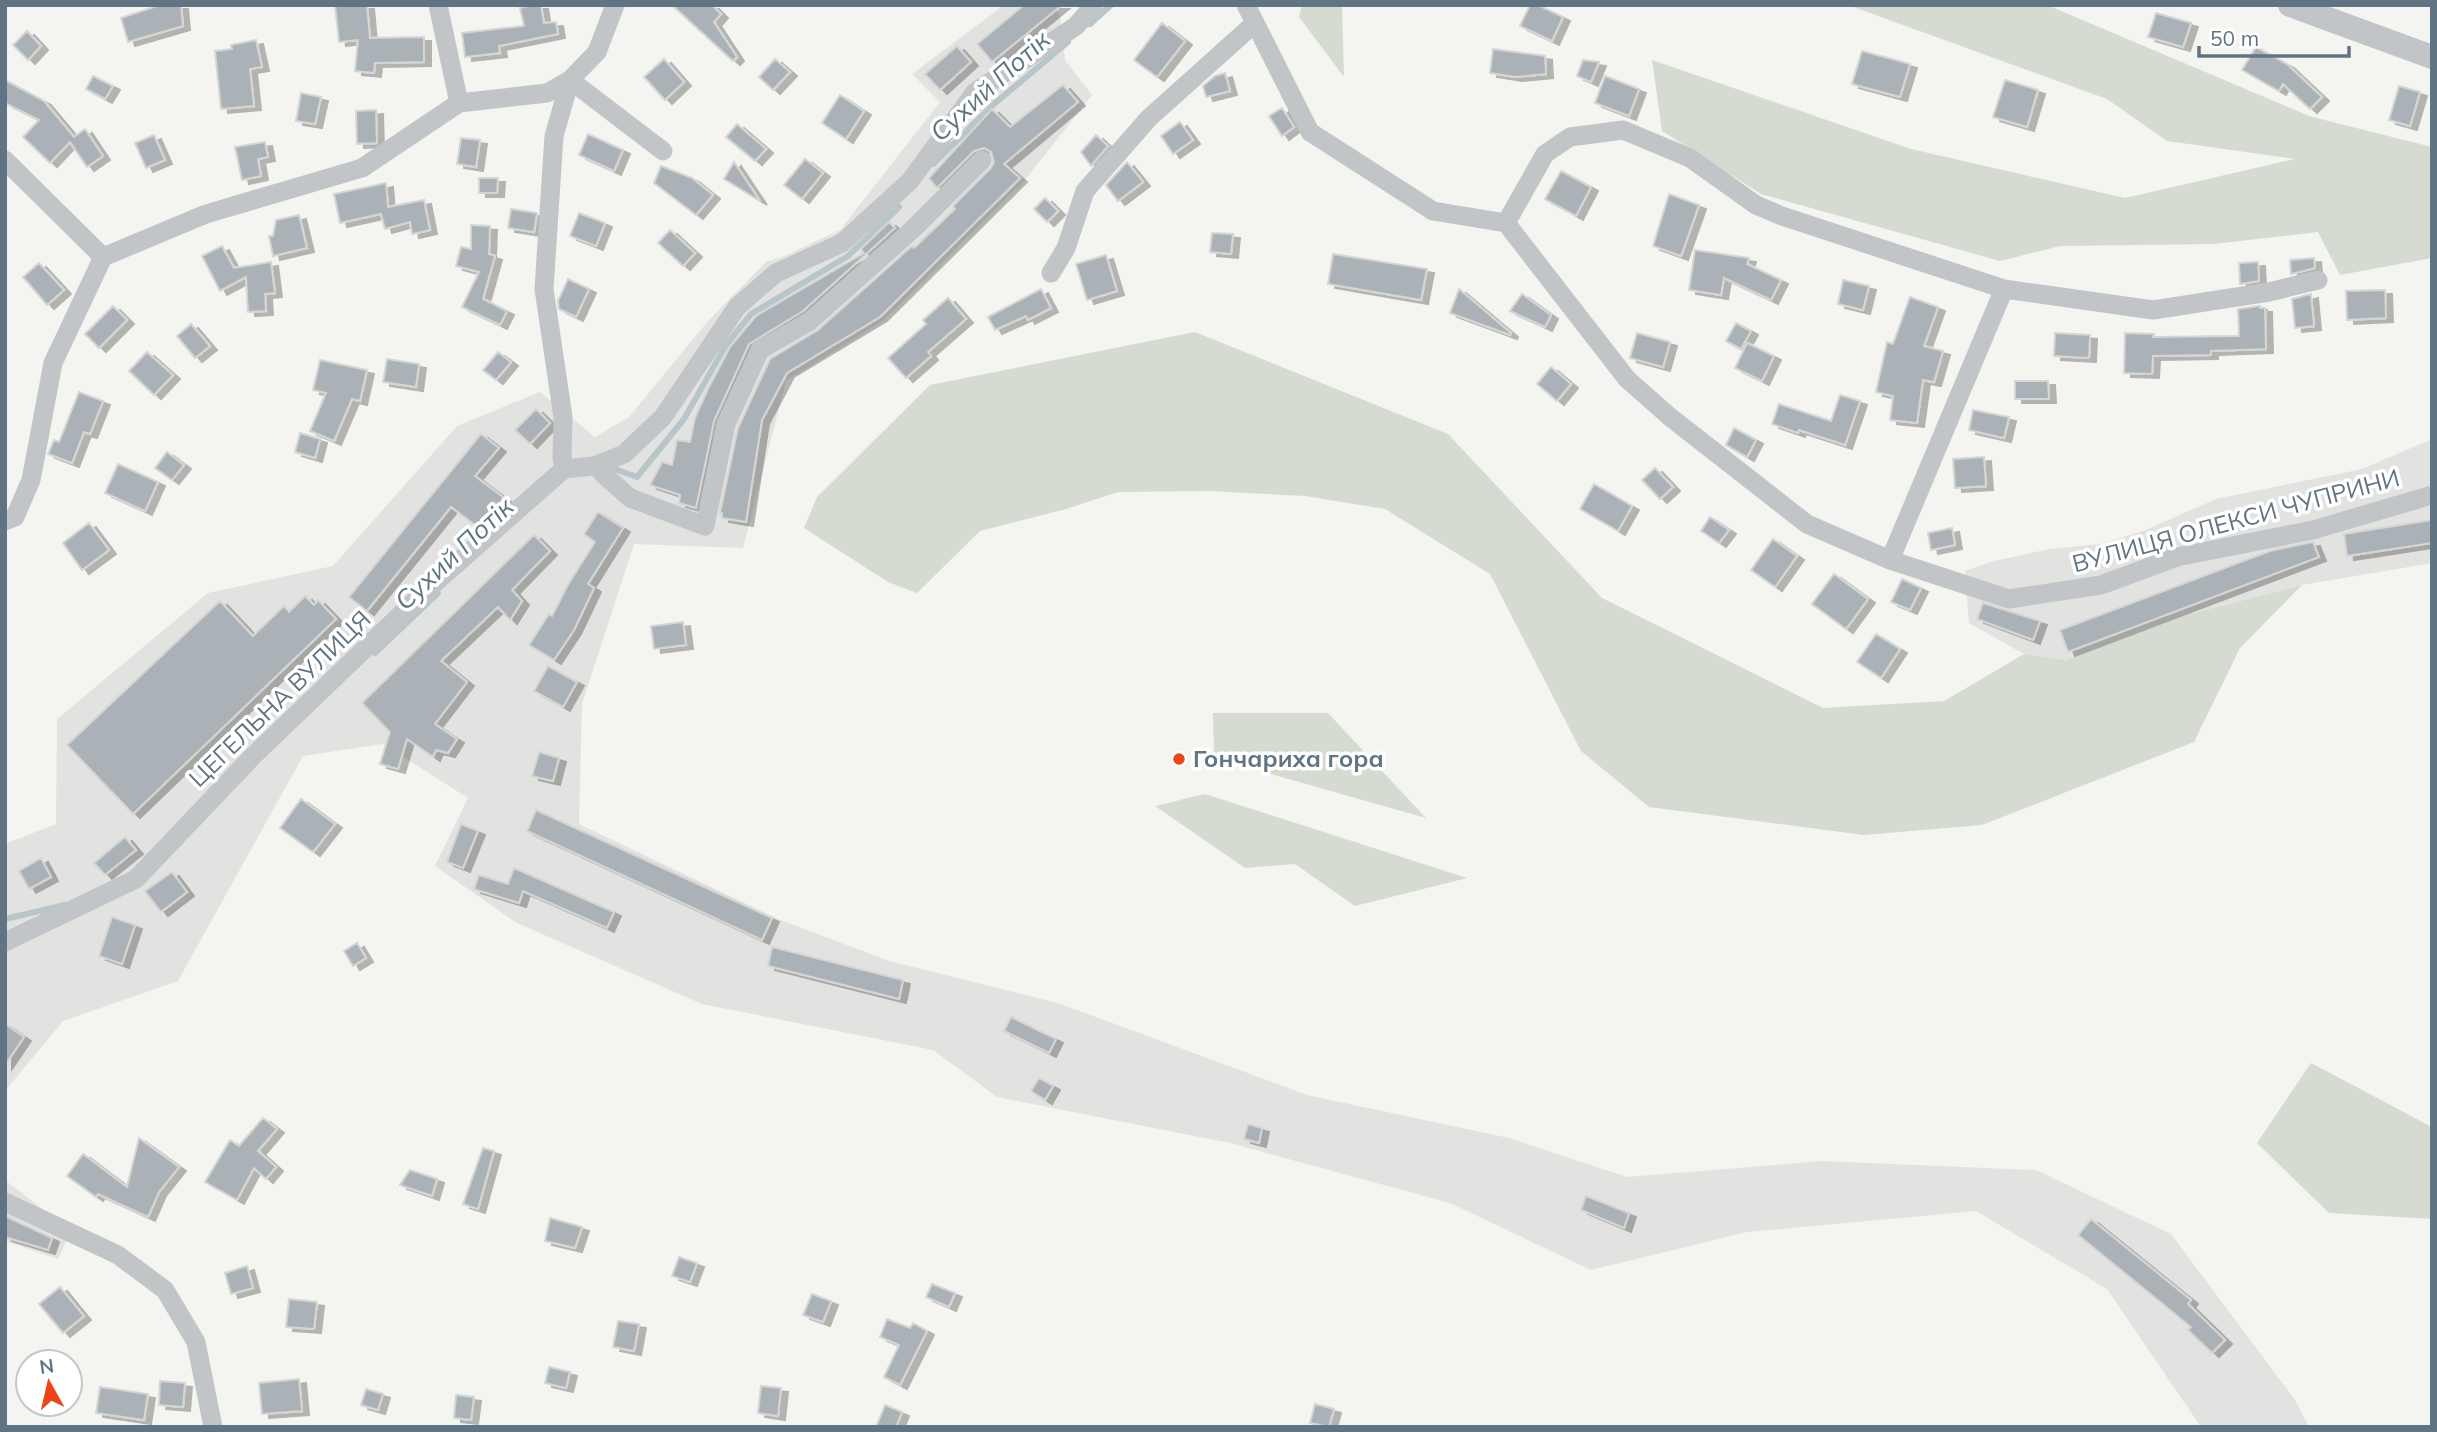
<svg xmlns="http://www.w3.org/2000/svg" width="2437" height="1432" font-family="Mulish,sans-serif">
<defs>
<filter id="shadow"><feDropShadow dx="7" dy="4" stdDeviation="0" flood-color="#0004"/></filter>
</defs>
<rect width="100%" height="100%" fill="#f4f4f0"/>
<!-- built -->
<path fill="#e2e3e1" d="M1004,5h48l8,10 5,45 27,35 -67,85 -142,141 -97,60 -43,167 -109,-4 -52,160 -3,120 199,95 111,42 169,42 249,92 202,43 118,39 194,-16 215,9 135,64 124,166 14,27h-108l-94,-138 -131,-78 -229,21 -156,38 -141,-67 -220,-60 -233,-46 -64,-47 -231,-46 -185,-81 -82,-57 33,-68 -85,-54 -80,12 -125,225 -115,40 -58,70v-247l51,-20 1,-105 151,-126 125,-27 124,-140 83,-34 55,45 34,-20 79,-96 58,-59 16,-5 58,-27 100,-128 -28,-28z
M2432,439v124l-130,22 -116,30 -120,45 -42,-6 -55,-31 -4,-52 29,-10 56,-12 50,-5 43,-13 73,-32 146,-30z
M5,1180l66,51 -13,28 -53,-18z"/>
<!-- green -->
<path fill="#d5dbd0" d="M1302,5h40l2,72 -45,-60z
M1848,5h199l262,111 123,31v111l-92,17 -22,-43 -104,12 -154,2 -60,15 -239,-67 -99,-63 -10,-71 259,89 214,49 170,-39 -128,-18 -60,-42z
M1195,332l253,102 154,164 221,110 121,-7 80,-47 42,6 120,-45 116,-30 -62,63 -46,94 -212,83 -118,10 -215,-28 -68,-56 -91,-177 -105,-65 -80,-13 -94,-5 -93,1 -52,17 -86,22 -63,62 -29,-11 -84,-54 13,-31 113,-112z
M1213,713h115l98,105 -212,-60z
M1205,794l262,84 -112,28 -60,-42 -50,4 -90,-62z
M2311,1063l121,64v92l-103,-6 -72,-70z"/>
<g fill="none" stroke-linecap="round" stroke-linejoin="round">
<!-- stream -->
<path stroke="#b8c6ca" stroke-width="6" d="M1090,24l21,-19
M933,164l61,-60 74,-62
M609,467l28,10 47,-58 42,-74 25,-31 97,-58 51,-49
M375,653l63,-60
M5,919l60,-14"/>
</g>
<!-- building -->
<path fill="#aab2b7" stroke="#d5d5d3" stroke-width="2" filter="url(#shadow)" d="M160,5h21l2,21 -55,16 -7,-24z
M335,5h32l3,33 54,-1v25l-49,1 -1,10 -19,-2 3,-31 -19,2z
M533,5h8l3,18 12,-1 2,12 -59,12 1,7 -35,4 -3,-24 62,-7 -4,-18z
M672,5h40l9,9 -7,8 23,35 -4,4z
M1024,5h38l-70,57 -15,-18z
M1530,5h8l25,12 -11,24 -32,-15z
M2156,13l35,10 -8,24 -35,-10z
M1162,23l23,18 -28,36 -23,-17z
M27,31l14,15 -13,14 -15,-15z
M256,40l6,27 -12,2 4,37 -33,3 -6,-58 17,-2 -1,-4z
M957,46l14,16 -31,28 -15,-16z
M2256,47l31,17 35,33 -12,12 -27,-25 -4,7 -37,-21z
M1493,49l52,7 1,18 -31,3 -25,-4z
M1862,51l48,13 -10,33 -48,-13z
M664,59l20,23 -19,18 -21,-23z
M775,59l15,13 -17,18 -14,-13z
M1583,60l16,2 -8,20 -14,-6z
M1225,73l5,18 -24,6 -3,-11 12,-10z
M93,76l20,10 -8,13 -19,-10z
M1605,76l34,13 -10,27 -34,-13z
M5,80l39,21 30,36 11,-8 18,27 -16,11 -17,-25 -20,21 -27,-26 16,-17 -34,-17z
M2005,80l33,10 -11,37 -34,-10z
M1063,85l15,17 -74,62 16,14 -140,139 -93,56 -25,47 -16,102 -24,-4v-5h-2l18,-85 32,-69 48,-29 94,-84 2,2 41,-39 -2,-3 38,-38 3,-6 -3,-10 -7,-4 -10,3 -37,37 -8,-10 63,-69 18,18z
M2399,86l21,6 -10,34 -21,-6z
M301,93l20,4 -6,27 -19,-3z
M840,95l24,16 -18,28 -24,-16z
M1282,108l12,19 -12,9 -13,-20z
M376,110l1,33 -20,1 -1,-33z
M1180,122l13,18 -20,14 -12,-18z
M737,124l29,25 -11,12 -29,-24z
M588,134l35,16 -9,21 -35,-16z
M154,135l11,25 -19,8 -11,-25z
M1096,135l12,11 -17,20 -10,-14z
M461,138l19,2 -4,27 -19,-3z
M265,142l3,15 -10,2 3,17 -19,4 -7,-33z
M805,159l18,14 -21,26 -18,-14z
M734,162l26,39 -36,-22z
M1127,162l16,20 -25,19 -12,-16z
M661,166l31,12 21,17 -17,20 -42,-32z
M1561,171l30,16 -15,29 -31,-17z
M479,178h19l-1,15h-18z
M386,183l2,24 36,-7 6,30 -18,4 -2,-12 -25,7 -4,-15 -41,9 -6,-29z
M1669,194l30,11 -18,51 -28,-10z
M1045,198l13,13 -11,11 -13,-13z
M511,209l26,4 -3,19 -26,-4z
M579,213l26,10 -9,23 -26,-10z
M299,215l8,33 -34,8 -4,-20h4l3,-16z
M889,222l6,6 -92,83 -54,33 -35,77 -18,87 -17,-5 1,-8 -30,-10 12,-23 10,3 5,-25 13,2 5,-24 13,-29 22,-42 26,-31 108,-63 -3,-4z
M471,225l19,1 -1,28 6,2 -12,43 24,12 -7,14 -38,-18 17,-35 -23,-6 5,-19 10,2z
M670,230l25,23 -12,13 -25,-23z
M1212,233l21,1 -2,20 -21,-2z
M222,246l12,22 37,-6 4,31 -10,1 1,17 -18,1 -2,-35 -26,14 -18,-35z
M1695,250l54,8 -2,6 34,16 -10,20 -47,-22 -3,17 -32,-5z
M1333,254l94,15 -6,31 -93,-16z
M1106,255l11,36 -30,9 -11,-36z
M2314,258l1,10 -24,6 -1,-14z
M2258,262l1,19 -19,3 -1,-21z
M39,263l25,27 -17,15 -24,-28z
M568,279l21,10 -13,28 -17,-8 -1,-8z
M1843,280l26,6 -6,24 -25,-6z
M1041,289l10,19 -23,12 -2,-4 -31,14 -7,-13z
M1459,289l52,44 -1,2 -60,-22z
M2385,290l1,28 -39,2 -1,-29z
M1522,294l29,21 -6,12 -35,-16z
M2311,294l3,32 -19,2 -3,-29z
M1910,297l28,10 -14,39 19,5 -9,31 -11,-2 -6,43 -27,-3 3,-24 -17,-4 11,-50 6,2z
M948,298l18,21 -38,33 3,4 -25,22 -18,-20 38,-34 -3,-4z
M113,306l14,14 -28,28 -14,-14z
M2260,306v2h5l1,41 -55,2v4l-58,1 -1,18 -28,-1 1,-40 29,1 -1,3 86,-1 -1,-27z
M1736,323l15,8 -10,18 -15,-8z
M191,324l19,22 -15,12 -18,-22z
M1637,333l33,9 -7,25 -33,-9z
M2055,333l35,2 -1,23 -35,-2z
M1747,343l27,13 -12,25 -27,-13z
M147,352l26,23 -19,20 -25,-24z
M498,352l13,10 -15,18 -13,-10z
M387,359l32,5 -3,23 -33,-5z
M320,360l47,10 -7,31 -8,-2 -18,42 -24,-10 16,-38 -13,-3z
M1551,367l20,17 -14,17 -20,-17z
M2015,381h33l1,18h-34z
M79,392l24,9 -13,33 -6,-2 -12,31 -24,-9 6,-14 5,2z
M1840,395l20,6 -15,44 -46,-15 -1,3 -26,-9 7,-20 52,17z
M536,409l14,14 -20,21 -15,-14z
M1973,410l36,7 -5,21 -35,-8z
M1734,428l22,12 -9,17 -21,-12z
M300,433l20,6 -5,19 -20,-6z
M481,434l18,14 -24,28 29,22 -25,30 -28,-21 -84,104 -18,-14z
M167,452l17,13 -12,15 -17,-12z
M1984,457l2,29 -31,2 -2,-29z
M118,464l40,18 -13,29 -40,-18z
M1655,468l18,19 -13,12 -18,-19z
M1594,484l38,22 -14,25 -38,-22z
M598,512l25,16 -35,56 6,4 -20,42 -20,30 -25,-15 20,-31 3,2 17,-33 26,-41 -11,-8z
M1710,517l19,13 -10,13 -18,-12z
M2432,520v23l-85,13 -3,-22z
M89,523l20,27 -27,20 -19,-27z
M1952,528l3,17 -24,5 -3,-17z
M534,535l16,16 -38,39 10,11 -12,19 -12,-13 -57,54 26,21 -32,42 22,15 -9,14 -12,-3 -3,7 -26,-18 -9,30 -18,-5 10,-32 -28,-29z
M1773,539l24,17 -22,31 -24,-17z
M2313,542l6,15 -251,95 -8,-22 210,-79z
M1834,574l34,25 -22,30 -34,-25z
M1902,579l19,9 -11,22 -19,-8z
M305,596l9,9 4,-5 18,19 -203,195 -66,-69 153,-144 33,35 31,-30 5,6z
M1983,603l57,18 -7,19 -56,-21z
M683,622l3,23 -32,4 -3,-23z
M1876,634l24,15 -19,29 -24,-16z
M548,666l29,16 -14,25 -29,-16z
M539,752l20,6 -6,23 -21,-5z
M301,799l34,25 -22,28 -33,-24z
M536,810l236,108 -10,22 -235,-109z
M461,824l17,7 -15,37 -16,-6z
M125,837l11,13 -31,25 -11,-12z
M41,858l10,19 -22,12 -10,-18z
M514,868l100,44 -7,16 -84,-37 -4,12 -45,-14 5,-14 29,9z
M172,872l15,20 -26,20 -16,-21z
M112,917l23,8 -13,39 -23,-8z
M357,943l9,15 -13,8 -9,-15z
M772,947l131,33 -4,19 -131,-33z
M1011,1017l45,22 -7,14 -45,-22z
M5,1024l19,13 -19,28z
M1039,1078l14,8 -8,14 -14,-9z
M263,1118l14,11 -19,22 18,16 -10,12 -12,-11 -17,32 -32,-18 25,-42 9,6z
M1248,1124l14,4 -3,15 -15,-4z
M139,1138l40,29 -20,25 -11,25 -50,-23 -2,3 -29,-21 16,-22 44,33z
M483,1148l11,3 -16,58 -15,-5z
M410,1170l27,9 -5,17 -32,-11z
M1586,1196l43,17 -5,15 -43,-18z
M5,1216l47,22 -4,12 -43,-13z
M550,1218l32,9 -7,21 -30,-7z
M2091,1219l100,81 -3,4 37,36 -13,13 -24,-23 3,-3 -113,-92z
M679,1257l18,6 -7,19 -18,-6z
M247,1266l6,22 -22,6 -6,-21z
M932,1284l23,9 -6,14 -23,-10z
M60,1287l24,29 -21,17 -24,-29z
M812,1294l19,7 -8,21 -20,-7z
M289,1299l28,3 -3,27 -28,-2z
M887,1319l23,9 3,-5 14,8 -27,54 -16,-8 15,-32 -19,-8z
M618,1321l21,3 -5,27 -21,-4z
M549,1367l21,5 -4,16 -21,-5z
M299,1379l3,32 -40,3 -3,-31z
M160,1381l25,2 -2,24 -24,-2z
M761,1386l20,2 -3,28 -20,-3z
M100,1387l48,7 -4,26 -48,-7z
M366,1389l17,5 -5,16 -17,-5z
M456,1395l18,2 -3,23 -17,-2z
M1315,1404l19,5 -5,18 -19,-4z
M885,1405l17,7 -6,15h-20z"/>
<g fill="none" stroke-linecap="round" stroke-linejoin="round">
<!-- minor -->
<path stroke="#c1c5c8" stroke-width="19" d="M438,5l21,98
M1246,5l64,127 123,79 73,12 121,156 43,38 137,107 83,36 119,39 92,-14 76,-28 136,-27 119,-35
M570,80l93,71
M5,160l98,97
M1506,223l39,-69 25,-17 53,-7 67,28 66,47 26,11 222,73 149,21 116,-18 49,-12
M1051,273l15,-25 19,-57 64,-73 106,-95
M564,469l-2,-11 1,-41 -19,-128 10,-153 16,-56
M602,473l28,25 75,28 21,-102 34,-74 50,-29 103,-92 69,-69
M5,521l10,-4 16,-37 22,-117 50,-106 103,-43 156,-46 97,-65 88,-10 23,-13 27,-28 18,-47
M1890,560l114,-271
M5,942l131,-63 117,-123 168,-161 143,-126 30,-3 30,-12 39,-37 74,-110 39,-34 66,-30 68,-62 65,-89 101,-66 18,-21
M5,1202l113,53 47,35 31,52 17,85"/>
<!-- tertiary -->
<path stroke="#c1c5c8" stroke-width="24" d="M2290,5l142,52"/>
</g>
<!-- markers -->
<circle fill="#ed4517" stroke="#fff" stroke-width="2.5" cx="1179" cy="759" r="7"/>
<g text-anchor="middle" stroke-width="7" stroke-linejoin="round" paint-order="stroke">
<!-- street labels -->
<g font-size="24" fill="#617483" stroke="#fff">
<text transform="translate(2236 521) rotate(-15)" y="8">ВУЛИЦЯ ОЛЕКСИ ЧУПРИНИ</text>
<text transform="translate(280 699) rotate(-44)" y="8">ЦЕГЕЛЬНА ВУЛИЦЯ</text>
</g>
<!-- poi labels -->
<g font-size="24" font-weight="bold" fill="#617483" stroke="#fff" text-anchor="start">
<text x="1193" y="767">Гончариха гора</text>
</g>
<!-- water labels -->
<g font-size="26" font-style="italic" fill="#5d7780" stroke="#fff">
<text transform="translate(990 86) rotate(-42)" y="9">Сухий Потік</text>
<text transform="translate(454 554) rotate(-43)" y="9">Сухий Потік</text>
</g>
</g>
<!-- border -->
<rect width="2437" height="1432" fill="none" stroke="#617483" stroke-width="14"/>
<!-- north arrow -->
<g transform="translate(49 1383) rotate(352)"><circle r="33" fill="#ffffff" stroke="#c0c7cd" stroke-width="2"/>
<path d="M0-5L12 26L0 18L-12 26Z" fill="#ed4517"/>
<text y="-10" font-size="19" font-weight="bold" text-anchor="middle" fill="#617483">N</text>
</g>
<!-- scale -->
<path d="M2199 46v10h150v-10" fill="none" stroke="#617483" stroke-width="3.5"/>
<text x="2210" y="46" font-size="21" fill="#617483" stroke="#ffffff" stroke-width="5" paint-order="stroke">50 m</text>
</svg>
